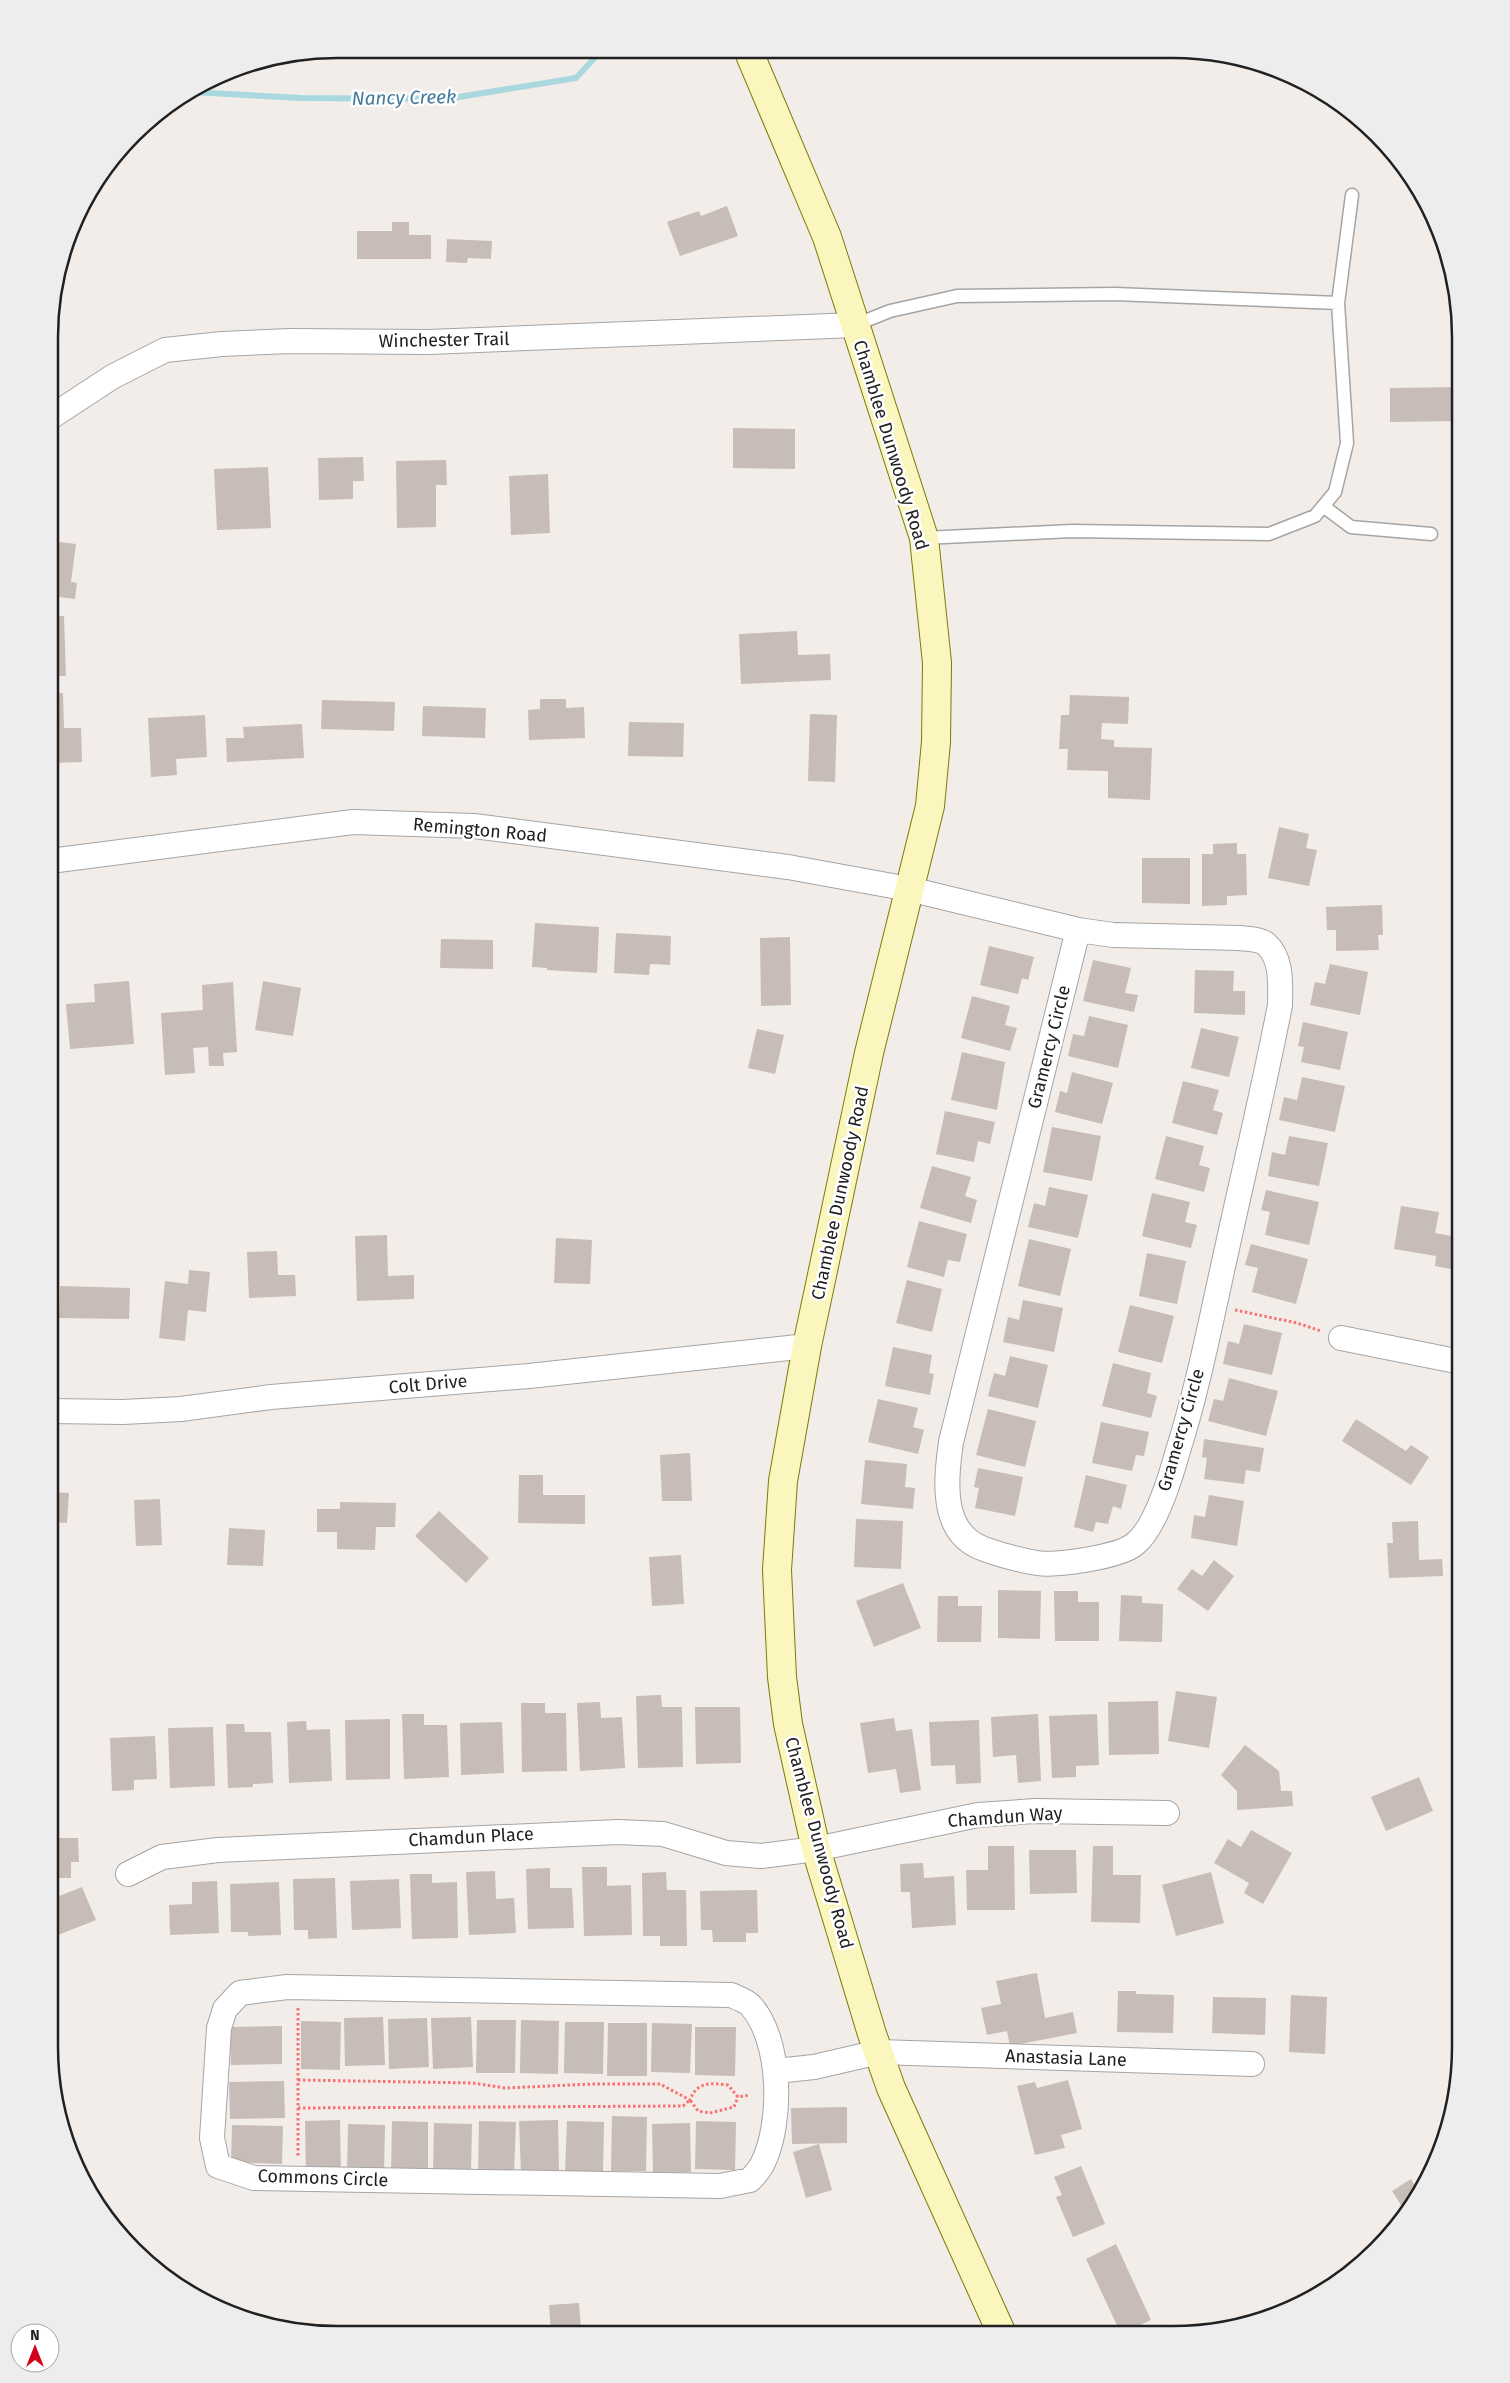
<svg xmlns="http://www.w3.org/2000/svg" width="1510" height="2383" font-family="'Fira Sans',sans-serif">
<rect width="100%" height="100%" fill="#f2ede8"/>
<!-- pitch -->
<path fill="#87e0b3" d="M376,49h97v2l-97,3z"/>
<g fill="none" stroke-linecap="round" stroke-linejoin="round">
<!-- stream -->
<path stroke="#a9d9df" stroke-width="6" d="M192,92l110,6 144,1 130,-21 26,-28"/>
</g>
<!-- building -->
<path fill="#c7bcb7" d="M727,206l11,30 -58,20 -13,-34 32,-11 2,5z
M392,222h17v13h22v24h-74v-28h35z
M447,239l45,2 -1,18 -23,-1 -1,5 -21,-1z
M1461,387v34l-71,1v-34z
M733,428l62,1v40l-62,-1z
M363,457l1,24h-11v18l-34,1 -1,-42z
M446,460l1,25h-11v42l-39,1 -1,-67z
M268,467l3,61 -54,2 -3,-61z
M548,474l2,59 -39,2 -2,-59z
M51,541l25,3 -5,38 6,1 -2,16 -24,-3z
M51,616h13l2,60h-15z
M797,631l1,24 32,-1 1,26 -90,4 -2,-50z
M51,693h12l1,35h17l1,34 -31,1z
M1070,695l59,2 -1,27 -26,-1 -1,16 13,1v7l38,1 -2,52 -42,-2v-27l-41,-1 1,-21h-9l2,-34h8z
M540,699h26v9l18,-1 1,31 -56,2 -1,-30 12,-1z
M322,700l73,2 -1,29 -73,-2z
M423,706l63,2 -1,30 -63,-2z
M810,714l27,1 -2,67 -27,-1z
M205,715l2,42 -31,2 1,16 -26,2 -3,-59z
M629,722l55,1 -1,34 -55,-1z
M302,724l2,34 -77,4 -1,-24h18l-1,-11z
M1279,827l30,7 -3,14 11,2 -8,36 -41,-8z
M1237,843v11h9l1,41 -20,1v9l-25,1v-52h11v-10z
M1142,858h48v46l-48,-1z
M1382,905l1,30h-5l1,15 -43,1v-21h-9l-1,-23z
M535,923l64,4 -2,46 -50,-3v-2l-15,-1z
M616,933l55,3 -1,29 -20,-1 -1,11 -35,-2z
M790,937l1,68 -30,1 -1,-68z
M441,939l52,1v29l-53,-1z
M989,946l45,11 -6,23 -6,-2 -4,16 -38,-9z
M1093,960l38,8 -6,25 13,2 -4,17 -51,-11z
M1330,964l38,8 -8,43 -50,-10 5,-23 10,2z
M1195,970l39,1 -1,20h12v24l-51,-2z
M129,981l5,63 -64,5 -4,-45 29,-2 -1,-18z
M263,981l38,7 -8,48 -38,-6z
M233,982l4,70 -14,1 1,13h-15l-1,-19 -15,1 2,25 -30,2 -4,-62 42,-3 -1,-25z
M972,996l38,10 -5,19 12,3 -7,23 -49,-13z
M1089,1016l39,9 -10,43 -50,-12 5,-22 11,2z
M1303,1022l45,10 -8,38 -39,-8 3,-15 -6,-1z
M1201,1028l38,9 -10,40 -38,-9z
M757,1029l27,6 -9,39 -27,-6z
M962,1052l43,10 -8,48 -46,-10z
M1072,1072l41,11 -11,41 -47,-12 5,-21 7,2z
M1302,1077l43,9 -10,46 -56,-12 5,-23 13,3z
M1183,1081l36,9 -6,20 10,3 -6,22 -45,-12z
M945,1111l50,11 -5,22 -12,-3 -4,21 -38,-8z
M1052,1127l49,9 -9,45 -49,-9z
M1166,1136l38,10 -5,19 11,3 -6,24 -49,-13z
M1289,1136l39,7 -9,43 -51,-10 4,-24 13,3z
M932,1166l39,11 -6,19 12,4 -6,23 -51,-15z
M1049,1187l39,8 -10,43 -50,-11 6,-24 11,3z
M1266,1190l53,12 -10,43 -44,-10 5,-23 -9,-2z
M1152,1193l38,9 -5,20 12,3 -6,23 -49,-12z
M1401,1206l38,6 -4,21 21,4 -5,32 -16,-3 1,-10 -42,-7z
M919,1221l48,13 -7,28 -12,-2 -4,17 -37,-10z
M387,1235l1,41 26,-1v24l-57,2 -2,-65z
M556,1238l36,2 -2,44 -36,-1z
M1029,1239l42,10 -11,47 -42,-10z
M1251,1244l57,15 -12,45 -44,-12 6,-24 -13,-3z
M277,1251l1,24h17l1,21 -47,2 -2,-46z
M1147,1253l39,8 -9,43 -38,-8z
M189,1270l21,2 -4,40 -18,-2 -3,31 -26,-3 6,-57 23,3z
M907,1280l35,9 -10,43 -36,-9z
M60,1286l70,2 -1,31 -70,-1z
M1023,1300l40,8 -9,44 -51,-10 5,-25 11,3z
M1130,1305l44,11 -12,47 -44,-11z
M1244,1324l38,9 -10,42 -49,-11 5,-23 11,3z
M893,1347l39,8 -3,18 5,1 -4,21 -45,-9z
M1010,1356l38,9 -10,43 -50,-12 6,-23 11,3z
M1113,1363l38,10 -4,20 10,3 -6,22 -49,-12z
M1229,1378l49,13 -12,45 -58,-15 6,-22 9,2z
M878,1399l40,9 -5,19 11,3 -6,24 -50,-12z
M988,1409l48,12 -11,46 -49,-12z
M1356,1419l50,32 5,-6 18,12 -18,28 -69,-44z
M1101,1422l48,10 -5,24 -8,-1 -4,16 -40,-8z
M1204,1439l60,9 -4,24 -14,-2 -2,14 -40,-5 3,-21 -5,-1z
M690,1453l2,48h-30l-2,-46z
M865,1460l42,4 -2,23 10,1 -2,21 -52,-5z
M978,1468l45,9 -8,39 -40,-8 4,-20 -5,-1z
M519,1475h24v20h42v29l-67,-1z
M1086,1475l41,10 -6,24 -8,-3 -5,18 -12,-2 -3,10 -19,-5z
M50,1492l19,1 -2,30 -18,-1z
M1209,1495l35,6 -7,45 -46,-8 3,-23 11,2z
M160,1499l2,46 -26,1 -2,-46z
M340,1502l56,1 -1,24h-19l-1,23 -38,-1v-17h-20v-23h23z
M439,1511l50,47 -23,25 -51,-47z
M856,1519l47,2 -2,48 -47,-2z
M1418,1521l1,39 23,-1 1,17 -54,2 -2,-35h6l-1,-21z
M229,1528l36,2 -2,36 -36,-1z
M681,1555l3,49 -32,2 -3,-49z
M1214,1560l20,16 -26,35 -31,-22 15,-20 10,7z
M903,1583l18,45 -47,19 -18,-46z
M998,1590l43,1 -1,48 -42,-1z
M1054,1591h24v11h21v39h-44z
M1121,1595l21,1v7l21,1 -1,38 -43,-1z
M938,1596h20v10h24l-1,36h-44z
M1176,1691l41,6 -8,51 -41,-7z
M661,1695l1,12h20l1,60 -45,1 -2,-72z
M1158,1701l1,53 -50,1 -1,-53z
M600,1702l1,16 21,-1 3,51 -45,3 -3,-68z
M521,1703h24v10h21l1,58 -45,1z
M695,1707h45l1,56 -45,1z
M402,1714h22v11h23l2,52 -45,2z
M1038,1714l3,67 -23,2 -2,-28 -23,2 -2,-40z
M1097,1714l2,51 -23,1v11l-24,1 -3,-62z
M894,1718l2,13 16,-2 9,61 -21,3 -4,-24 -28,4 -8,-50z
M390,1719v60l-44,1 -1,-60z
M979,1720l2,63 -25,1 -1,-19 -24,1 -2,-44z
M306,1721l1,9 23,-1 2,52 -43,2 -2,-61z
M502,1722l2,51 -43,2 -1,-52z
M226,1724h18l1,8h26l2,51 -20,1v3l-25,1z
M213,1727l2,59 -45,2 -2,-60z
M155,1736l2,43 -23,1v10l-22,1 -2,-53z
M1245,1745l34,26 2,20h11l1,15 -56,4v-19l-16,-16z
M1419,1777l14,34 -47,20 -15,-34z
M1251,1830l41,23 -29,51 -19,-11 5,-10 -35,-20 14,-24 13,8z
M49,1838h29l1,24h-8v16h-22z
M988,1846h26l1,64h-48l-1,-40h22z
M1093,1846h20v29h28l-1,48 -49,-1z
M1029,1850h47l1,43 -47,1z
M923,1863l1,15 30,-2 2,49 -44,3 -2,-36h-9l-1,-28z
M582,1867h25v19l24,-1 1,50 -48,1z
M550,1868v20h22l2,40 -46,1 -2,-60z
M495,1871l1,28 18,-1 2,35 -47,2 -3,-63z
M666,1872l1,18h19l1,56h-27v-10h-17l-1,-63z
M1211,1872l13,51 -48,13 -14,-51z
M410,1874h22v9l25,-1 1,56 -46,1z
M335,1878l2,60 -29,1v-9h-14l-1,-51z
M399,1879l2,49 -49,2 -2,-49z
M217,1881l2,52 -49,2 -1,-30 23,-1v-22z
M279,1882l2,53 -33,1v-4h-17l-1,-48z
M82,1887l14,33 -38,15 -9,-23v-12z
M757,1890l1,43h-12v9h-33l-1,-12h-11l-1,-39z
M1037,1973l8,45 28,-6 4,21 -67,13 -3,-15 -20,4 -6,-27 20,-4 -5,-23z
M1118,1991h18v3l38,1 -1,38 -56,-1z
M1291,1995l36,2 -2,57 -36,-2z
M1213,1997l53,1 -1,37 -53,-2z
M383,2017l2,48 -40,1 -1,-48z
M471,2017l2,50 -40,2 -2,-51z
M427,2018l2,49 -40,2 -1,-50z
M477,2020h39l-1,53h-39z
M521,2020l38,1 -1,53 -38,-1z
M301,2021l40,1 -1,48 -39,-1z
M565,2022h39l-1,52 -39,-1z
M608,2023h39v53h-40z
M652,2023l40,1 -2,49 -39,-1z
M282,2026v38l-51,1 -1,-38z
M695,2027h41l-1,49 -40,-1z
M1068,2080l14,49 -21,6 4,13 -30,7 -18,-69 18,-4 2,6z
M284,2081l1,37 -55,1 -1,-37z
M847,2107v36l-55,1 -1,-36z
M612,2116l35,1 -1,54h-35z
M340,2120l1,54 -35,1 -1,-54z
M558,2120l1,52 -38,1 -2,-52z
M392,2121l36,1v50h-37z
M479,2121l37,1 -2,53 -36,-1z
M567,2121l37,1 -1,50 -38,-1z
M696,2121l40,1 -1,48 -40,-1z
M434,2123l38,1 -1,49 -38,-1z
M690,2123l1,49 -38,1 -1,-49z
M348,2124l37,1 -1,47 -37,-1z
M232,2125l51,1 -1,38 -51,-2z
M819,2144l13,46 -26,8 -13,-46z
M1081,2166l24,58 -32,13 -17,-40 6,-2 -8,-18z
M1411,2179l7,12 -12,22 -14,-22z
M1116,2244l35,76 -30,14 -35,-75z
M579,2303l2,27 9,-1 1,4h-40l-2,-28z
M1171,2327l4,7h-17z"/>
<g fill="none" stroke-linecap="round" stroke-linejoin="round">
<!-- lane casing -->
<g stroke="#a5a5a5" stroke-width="15">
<path id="lane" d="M855,325l35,-14 67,-15 158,-2 223,9
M1323,506l28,21 80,7
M924,538l148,-7 197,3 46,-18 20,-24 12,-49 -9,-140 14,-108"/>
</g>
<!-- street casing -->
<g stroke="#a5a5a5" stroke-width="26">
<path id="street" d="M51,417l61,-40 53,-27 57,-6 68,-3 139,1 426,-17
M50,861l303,-39 121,4 314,41 121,22 169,41
M1078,930l35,5 126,3c8,1 21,1 27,6 17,15 14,42 14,61 -16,83 -36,165 -54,248 -15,67 -28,135 -49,201 -7,25 -22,74 -42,90 -16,13 -78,22 -98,19 -19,-3 -36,-8 -53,-14 -45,-16 -38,-70 -33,-107z
M1341,1338l120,24
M50,1411l73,1 58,-3 90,-12 258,-21 278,-30
M128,1874l34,-17 56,-7 400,-18 45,2 63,19 35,3 55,-7 162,-34 57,-4 132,2
M287,1987l444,8c7,3 16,6 20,11 31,35 32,118 11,159 -3,5 -8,11 -12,15l-30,6 -466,-8 -36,-12 -6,-28 7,-110 6,-19 15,-16z
M776,2071l38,-4 65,-15 373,12"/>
</g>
<!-- secondary casing -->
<g stroke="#7c7b05" stroke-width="30">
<path id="secondary" d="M748,50l79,187 97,301 13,125 -1,79 -6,64 -61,247 -62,293 -24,135 -6,89 5,107 6,47 28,125 56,185 19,54 111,246"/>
</g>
<!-- path -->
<path stroke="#fa7173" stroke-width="3" stroke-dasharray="2.5 2.5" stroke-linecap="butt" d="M1235,1310l62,13 24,8
M298,2008v149
M298,2080l175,3 32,5 88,-4h67l30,16c7,-19 21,-17 38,-15l10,12 12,-2
M298,2108l385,-2 7,-6 8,11 12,2 24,-6 4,-10"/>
<!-- lane -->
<use href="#lane" stroke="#fff" stroke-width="12"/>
<!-- street -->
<use href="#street" stroke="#fff" stroke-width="24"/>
<!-- secondary -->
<use href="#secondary" stroke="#faf6be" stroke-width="28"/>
</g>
<g text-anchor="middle" stroke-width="5" stroke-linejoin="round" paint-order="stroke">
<!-- street labels -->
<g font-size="18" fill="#212121" stroke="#fff">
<text transform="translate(444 340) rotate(-1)" y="6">Winchester Trail</text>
<text transform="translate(891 445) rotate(73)" y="6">Chamblee Dunwoody Road</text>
<text transform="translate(480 830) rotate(5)" y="6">Remington Road</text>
<text transform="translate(1049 1047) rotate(-76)" y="6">Gramercy Circle</text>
<text transform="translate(840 1193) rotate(-78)" y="6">Chamblee Dunwoody Road</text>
<text transform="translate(428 1384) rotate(-5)" y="6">Colt Drive</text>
<text transform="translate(1181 1430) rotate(-74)" y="6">Gramercy Circle</text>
<text transform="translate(1005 1817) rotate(-4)" y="6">Chamdun Way</text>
<text transform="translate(471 1837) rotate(-3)" y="6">Chamdun Place</text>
<text transform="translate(819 1843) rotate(75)" y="6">Chamblee Dunwoody Road</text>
<text transform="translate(1066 2058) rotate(2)" y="6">Anastasia Lane</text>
<text transform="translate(323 2178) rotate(2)" y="6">Commons Circle</text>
</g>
<!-- water labels -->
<g font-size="19" font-style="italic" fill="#437a9b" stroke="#fff">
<text transform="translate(404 97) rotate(-1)" y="7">Nancy Creek</text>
</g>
</g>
<!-- crop -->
<path d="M0 0H1510V2383H0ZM337 58H1173A279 279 0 0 1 1452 337V2047A279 279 0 0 1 1173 2326H337A279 279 0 0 1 58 2047V337A279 279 0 0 1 337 58Z" fill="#ededed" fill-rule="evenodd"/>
<path fill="none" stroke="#212121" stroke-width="2.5" d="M337 58H1173A279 279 0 0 1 1452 337V2047A279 279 0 0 1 1173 2326H337A279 279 0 0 1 58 2047V337A279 279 0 0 1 337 58Z"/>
<!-- north arrow -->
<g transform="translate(35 2348)"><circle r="24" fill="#ffffff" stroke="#a6a6a6"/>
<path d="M0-4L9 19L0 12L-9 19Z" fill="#d30019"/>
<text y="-8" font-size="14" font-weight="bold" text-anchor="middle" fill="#212121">N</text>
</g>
</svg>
